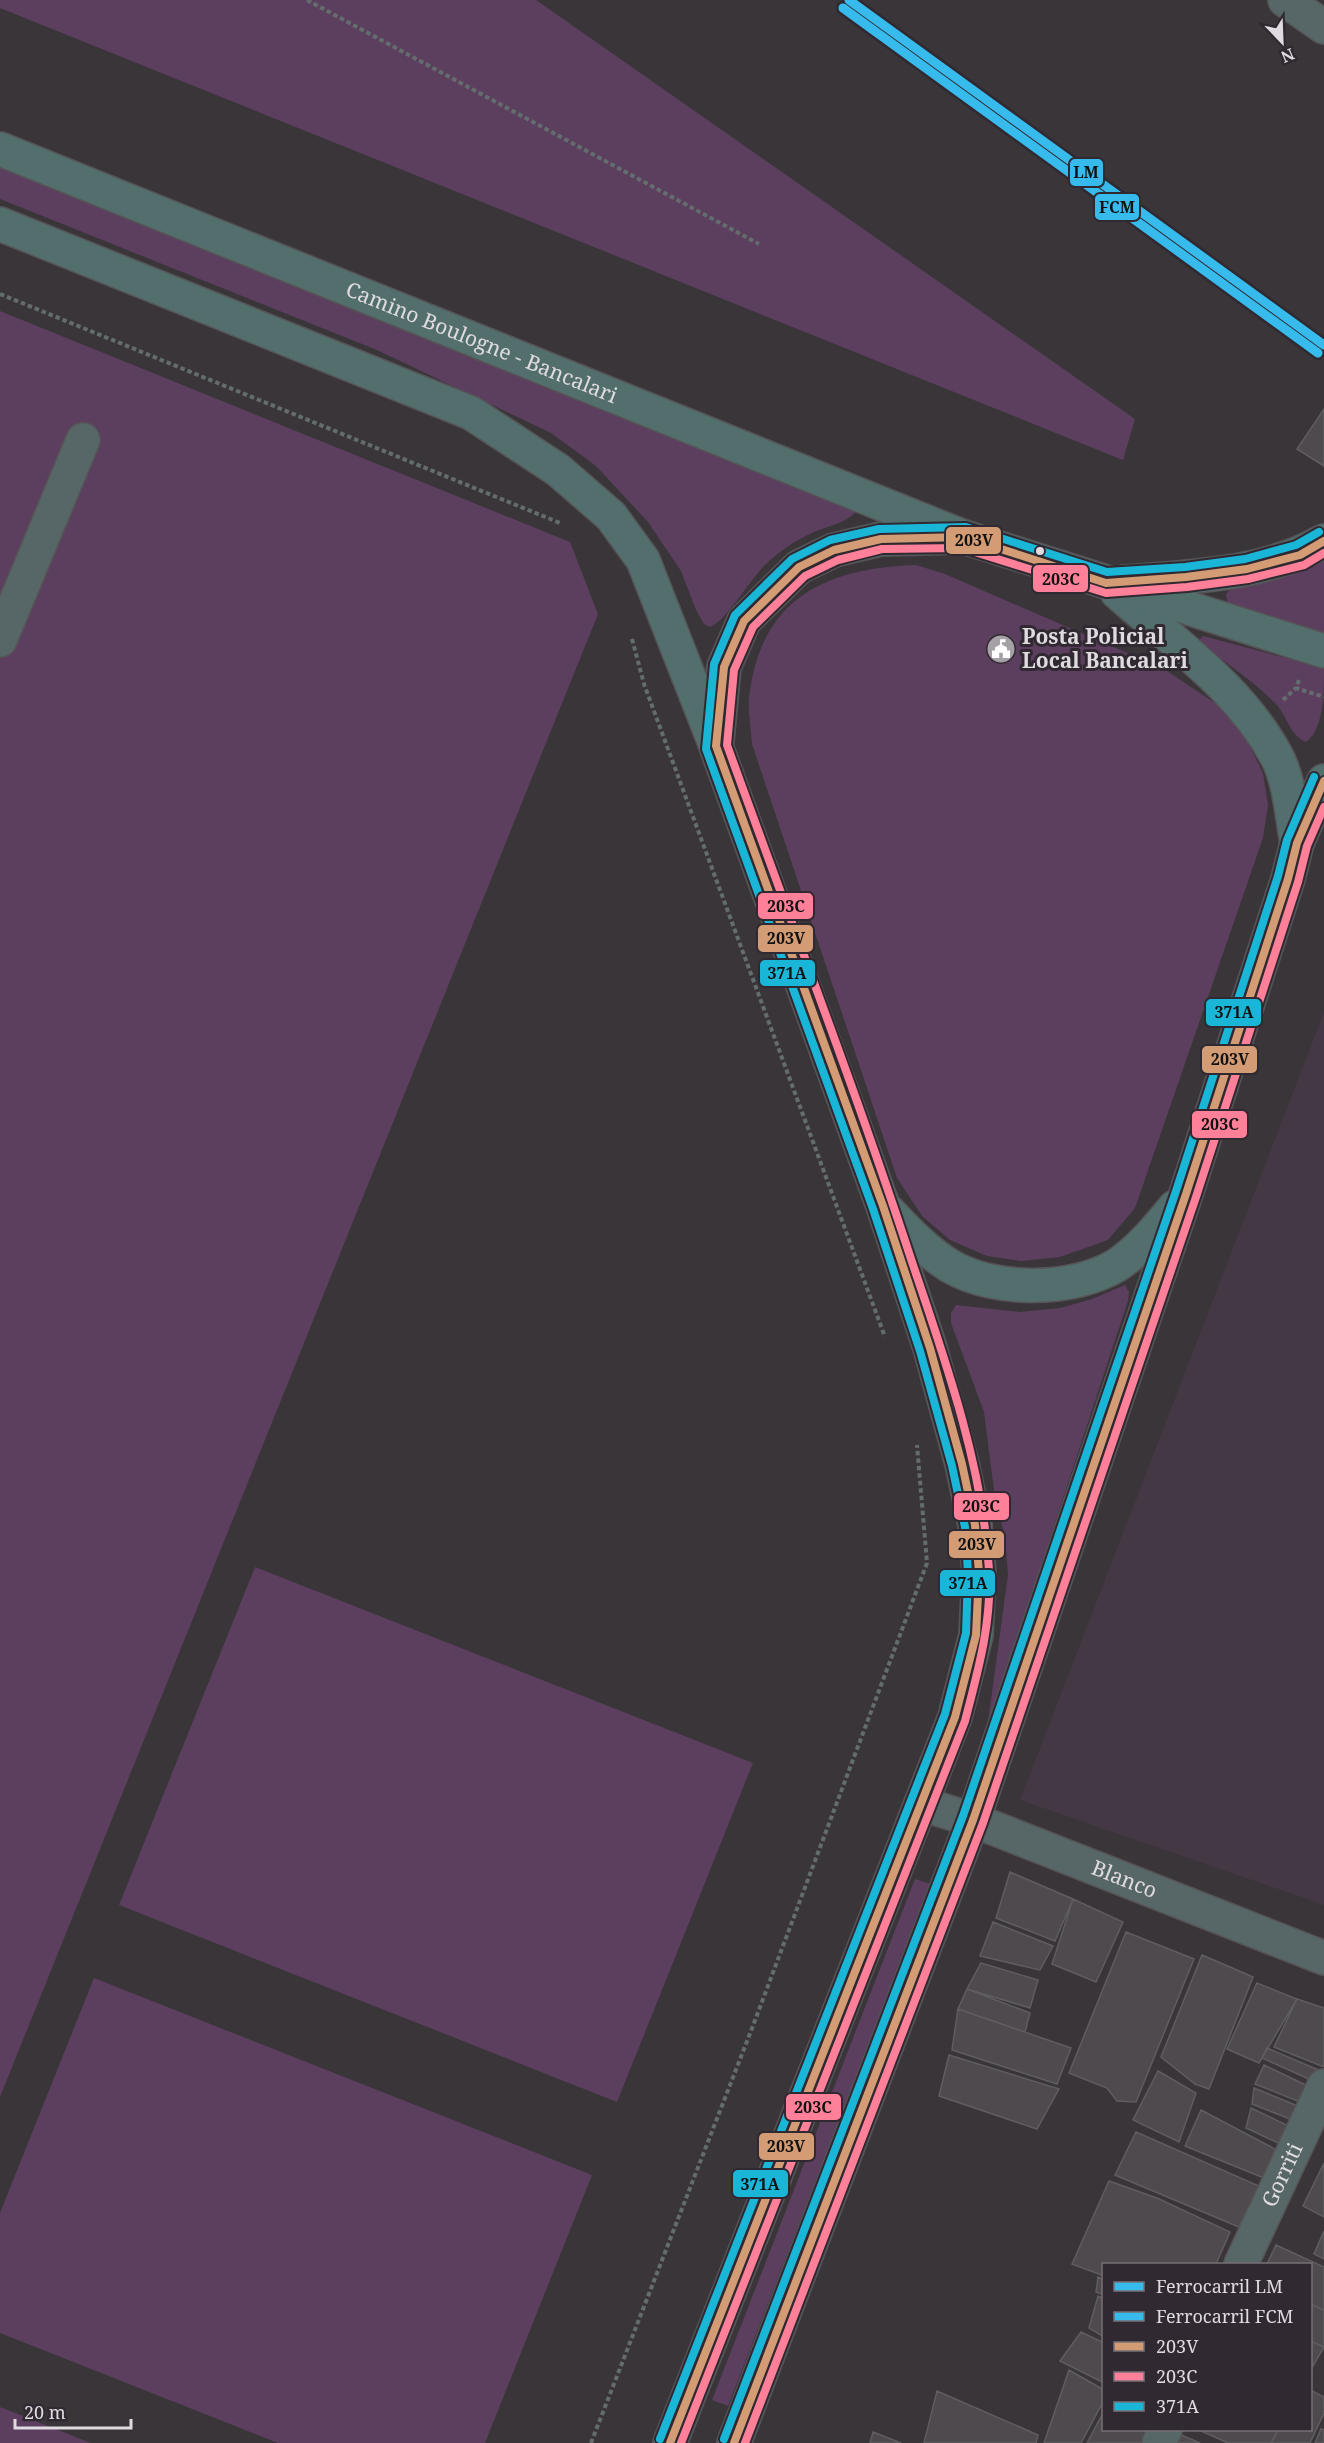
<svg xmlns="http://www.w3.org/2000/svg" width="1324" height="2443" font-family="'Noto Serif',serif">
<rect width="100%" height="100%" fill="#393539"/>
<!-- built -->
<path fill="#443845" d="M1324,1012v893l-304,-105z"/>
<!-- green -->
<path fill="#5c3f5e" d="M0,0h536l599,419 -12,41 -1123,-452z
M0,165l854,343 1,5c-12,11 -27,13 -41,19 -18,8 -36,20 -50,34 -15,15 -38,55 -54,61l-6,-3 -8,-14 -15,-39 -33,-49 -52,-56 -45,-33 -174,-83 -377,-151z
M0,311l570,231 28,72 -598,1483z
M1324,560v73l-93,-26 -4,-6 -1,-7 6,-6 40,-9z
M916,565l29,9 219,95 63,42 20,30 16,32 5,32 -5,33 -128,370 -27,32 -48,17 -39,4 -34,-5 -37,-16 -28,-24 -25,-38 -145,-434c-1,-15 -4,-31 -3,-46 11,-99 76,-130 167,-133z
M1203,636l121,32c0,23 0,62 -18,74 -16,-6 -19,-27 -31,-39 -23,-23 -52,-42 -77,-62z
M1125,1285l4,7 -1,9 -141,428 21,-154 -3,-37 -11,-48 -10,-78 -33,-89v-10l5,-8 64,7 40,-4 32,-9z
M255,1567l498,196 -136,339 -498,-197z
M915,1879l16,5 -203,522 -16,-6z
M94,1978l498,197 -107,268h-207l-278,-110v-120z
M0,2407l91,36h-91z"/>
<!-- building -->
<path fill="#4e4a4e" stroke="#605d60" stroke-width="1.5" d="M1324,409v57l-27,-17z
M1010,1872l63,27 -18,42 -59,-23z
M1073,1899l50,23 -27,60 -44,-18z
M993,1922l60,24 -13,24 -60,-14z
M1126,1932l68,27 -58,143 -19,-1 -10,-13 -38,-15z
M1202,1955l51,22 -44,112 -14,-5 -34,-27z
M981,1963l57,17 -8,28 -63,-19z
M1257,1983l40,16 -38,64 -32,-14z
M967,1989l63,24 -5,19 -67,-23z
M1297,1999l27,9v59l-50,-20z
M958,2009l113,39 -14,36 -105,-34z
M1267,2048l56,24 -5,11 -56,-25z
M949,2055l110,34 -22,40 -98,-33z
M1264,2065l52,25 -6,16 -55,-22z
M1158,2071l38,22 -17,49 -46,-22z
M1254,2088l51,21 -5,14 -48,-19z
M1251,2108l44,21 -8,18 -41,-19z
M1201,2110l78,41 -15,27 -79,-32z
M1136,2132l123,54 -20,41 -124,-52z
M1324,2163v54l-21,-11z
M1109,2181l48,17 73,34 -14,32h-112v12l-32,-12z
M1324,2231v28l-10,-5z
M1276,2245l48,22v43l-14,-6v-40h-43z
M1098,2277l6,3v15l-8,-3z
M1098,2296l6,3v38l-15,-9z
M1310,2304l14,6v37l-14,-6z
M1081,2332l23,11v40l-44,-22z
M1310,2341l14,6 -14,24z
M1069,2370l35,20v10l-23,43h-37z
M1310,2390l14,7v16l-14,30h-39l7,-13h32z
M937,2391l101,44 -2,8h-112z
M1104,2411v19h45l-7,13h-55z
M1321,2429l3,1v13h-9z
M1199,2430h79l-7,13h-43z
M873,2432l28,11h-31z
M1181,2435l19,8h-23z"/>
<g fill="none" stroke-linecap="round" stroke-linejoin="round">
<!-- minor casing -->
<g stroke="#565456" stroke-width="36">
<g id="minor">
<path d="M1285,0l39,27"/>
<path d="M0,640l83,-200"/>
<path id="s1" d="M922,1804l51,16 351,138"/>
<path id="s2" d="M1241,2264l83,-178"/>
<path d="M1159,2443l6,-13"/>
</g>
</g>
<!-- major casing -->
<g stroke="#565456" stroke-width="36">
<g id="major">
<path id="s3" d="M0,149l964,388"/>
<path d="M0,224l471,189 87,57 53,46 32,44 73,186 167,460 47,142 32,116 13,61 4,48 -3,62 -21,82 -285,726"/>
<path d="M1125,582c67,-5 139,-7 199,-41"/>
<path d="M1117,592c57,51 127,99 162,169 11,24 13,56 18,82"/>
<path d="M717,741l7,-74 20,-46 55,-54 35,-17 47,-11 83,-2 360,114"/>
<path d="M889,1212c19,20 37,39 61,54 44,26 123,26 167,-1 23,-15 41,-38 58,-58"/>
<path d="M734,2443l239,-623 213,-626 102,-315 9,-36 27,-62"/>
</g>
</g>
<!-- path -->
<path stroke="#646d6e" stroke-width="4" stroke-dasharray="4.5 3" stroke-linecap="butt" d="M307,0l452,244
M0,294l560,229
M632,639l12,45 241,653
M1299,680l-3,8 28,9
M1283,700l13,-12
M591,2443l160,-412 176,-468 -10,-118"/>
<!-- minor -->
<use href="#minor" stroke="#576666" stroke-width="33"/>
<!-- major -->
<use href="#major" stroke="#526f6e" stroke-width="33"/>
<!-- bus-1 casing -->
<g stroke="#312931" stroke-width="12">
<path id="bus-1" d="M670,2443l285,-726 21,-82 3,-62 -4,-48 -13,-61 -32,-116 -47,-142 -167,-460 8,-79 20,-46 55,-54 35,-17 47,-11 83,-2 142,46 80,-6 61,-8 53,-14 24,-14
M734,2443l239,-623 213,-626 102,-315 9,-36 27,-62"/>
</g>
<!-- bus-2 casing -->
<g stroke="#312931" stroke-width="12">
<path id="bus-2" d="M681,2443l284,-722c13,-50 27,-99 24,-151 -6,-103 -44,-211 -77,-308 -57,-174 -123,-345 -185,-517l7,-75 19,-43 52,-51 33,-16 44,-11 80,-1 144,45 81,-6 61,-8 56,-14 20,-12
M745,2443l238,-620 213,-626 102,-315 9,-36 17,-39"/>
</g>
<!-- bus-3 casing -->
<g stroke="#312931" stroke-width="12">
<path id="bus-3" d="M660,2439l285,-725 21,-81 2,-60 -3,-46 -13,-61 -32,-115 -47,-142 -167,-460 8,-85 21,-49 57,-56 38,-19 49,-11 87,-2 141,45 78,-5 60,-8 51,-14 23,-13
M724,2439l239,-623 213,-625 102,-315 9,-36 27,-63"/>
</g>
<!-- bus-1 -->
<use href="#bus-1" stroke="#d39c74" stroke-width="8"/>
<!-- bus-2 -->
<use href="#bus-2" stroke="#ff8098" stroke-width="8"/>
<!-- bus-3 -->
<use href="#bus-3" stroke="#1ab6d8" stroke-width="8"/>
<!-- rail-1 casing -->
<g stroke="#312931" stroke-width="14">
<path id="rail-1" d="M849,0l475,345"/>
</g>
<!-- rail-2 casing -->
<g stroke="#312931" stroke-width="14">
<path id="rail-2" d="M843,8l475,345"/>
</g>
<!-- rail-1 -->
<use href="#rail-1" stroke="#37bbed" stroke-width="9"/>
<!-- rail-2 -->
<use href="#rail-2" stroke="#37bbed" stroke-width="9"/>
</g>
<!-- icons -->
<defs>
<g id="civic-disc" transform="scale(1.5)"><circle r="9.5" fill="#a6a1a6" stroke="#312931"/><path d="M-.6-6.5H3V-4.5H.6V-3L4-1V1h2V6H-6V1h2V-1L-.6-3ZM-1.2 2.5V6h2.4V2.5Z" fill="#fff"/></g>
</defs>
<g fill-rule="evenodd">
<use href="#civic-disc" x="1001" y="649"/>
</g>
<!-- markers -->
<circle fill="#e0dbe0" stroke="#312931" stroke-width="2" cx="1040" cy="551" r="5"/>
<g text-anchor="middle" stroke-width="6" stroke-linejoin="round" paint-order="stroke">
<!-- street labels -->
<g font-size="21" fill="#e0dbe0" stroke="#312931">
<text dy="7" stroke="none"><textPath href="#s3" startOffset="519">Camino Boulogne - Bancalari</textPath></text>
<text dy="7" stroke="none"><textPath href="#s1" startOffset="216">Blanco</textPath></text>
<text dy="7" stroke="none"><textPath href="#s2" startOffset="98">Gorriti</textPath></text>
</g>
<!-- poi labels -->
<g font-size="21" font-weight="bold" fill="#e0dbe0" stroke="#312931" text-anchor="start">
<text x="1022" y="644">Posta Policial<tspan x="1022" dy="24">Local Bancalari</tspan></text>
</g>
</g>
<g stroke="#312931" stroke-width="2">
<rect x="1069" y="158" width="35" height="29" rx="6" fill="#37bbed"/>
<rect x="1094" y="193" width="46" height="28" rx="6" fill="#37bbed"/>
<rect x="945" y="526" width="57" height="29" rx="6" fill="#d39c74"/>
<rect x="1032" y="564" width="57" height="29" rx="6" fill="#ff8098"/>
<rect x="757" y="892" width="57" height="28" rx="6" fill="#ff8098"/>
<rect x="757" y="924" width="57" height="29" rx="6" fill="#d39c74"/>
<rect x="759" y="959" width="57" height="28" rx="6" fill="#1ab6d8"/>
<rect x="1205" y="998" width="57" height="29" rx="6" fill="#1ab6d8"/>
<rect x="1201" y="1045" width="57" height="29" rx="6" fill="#d39c74"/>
<rect x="1191" y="1110" width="57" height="29" rx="6" fill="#ff8098"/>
<rect x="953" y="1492" width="57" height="29" rx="6" fill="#ff8098"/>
<rect x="948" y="1530" width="57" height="29" rx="6" fill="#d39c74"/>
<rect x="939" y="1569" width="57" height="28" rx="6" fill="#1ab6d8"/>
<rect x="785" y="2093" width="57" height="28" rx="6" fill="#ff8098"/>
<rect x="758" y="2132" width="57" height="29" rx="6" fill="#d39c74"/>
<rect x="732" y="2169" width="57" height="29" rx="6" fill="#1ab6d8"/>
</g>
<g font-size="16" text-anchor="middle" font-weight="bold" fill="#111">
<text x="1086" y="178">LM</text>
<text x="1117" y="213">FCM</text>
<text x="974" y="546">203V</text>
<text x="1061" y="585">203C</text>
<text x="786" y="912">203C</text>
<text x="786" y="944">203V</text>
<text x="787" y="979">371A</text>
<text x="1234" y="1018">371A</text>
<text x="1230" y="1065">203V</text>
<text x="1220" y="1130">203C</text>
<text x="981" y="1512">203C</text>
<text x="977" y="1550">203V</text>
<text x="968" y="1589">371A</text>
<text x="813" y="2113">203C</text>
<text x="786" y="2152">203V</text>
<text x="760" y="2190">371A</text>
</g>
<!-- legend -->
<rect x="1102" y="2263" width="210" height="168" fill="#312931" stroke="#777077" stroke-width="1.5"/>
<rect x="1114" y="2282" width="30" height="9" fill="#37bbed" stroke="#777077" stroke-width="1.5"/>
<text x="1156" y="2293" font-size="18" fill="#e0dbe0">Ferrocarril LM</text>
<rect x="1114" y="2312" width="30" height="9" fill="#37bbed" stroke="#777077" stroke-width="1.5"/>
<text x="1156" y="2323" font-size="18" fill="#e0dbe0">Ferrocarril FCM</text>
<rect x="1114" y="2342" width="30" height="9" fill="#d39c74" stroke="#777077" stroke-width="1.5"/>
<text x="1156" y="2353" font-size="18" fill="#e0dbe0">203V</text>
<rect x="1114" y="2372" width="30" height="9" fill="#ff8098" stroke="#777077" stroke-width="1.5"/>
<text x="1156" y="2383" font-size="18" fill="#e0dbe0">203C</text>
<rect x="1114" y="2402" width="30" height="9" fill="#1ab6d8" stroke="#777077" stroke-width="1.5"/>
<text x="1156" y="2413" font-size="18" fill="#e0dbe0">371A</text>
<!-- north arrow -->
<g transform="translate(1282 42) rotate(157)" stroke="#312931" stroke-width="4.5" paint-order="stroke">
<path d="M0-4.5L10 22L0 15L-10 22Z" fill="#e0dbe0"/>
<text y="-9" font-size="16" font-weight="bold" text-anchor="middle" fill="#e0dbe0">N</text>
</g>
<!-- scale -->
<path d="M15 2419v9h116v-9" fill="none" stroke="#e0dbe0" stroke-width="3"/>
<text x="24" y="2419" font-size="18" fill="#e0dbe0" stroke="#312931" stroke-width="4.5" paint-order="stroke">20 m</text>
</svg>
